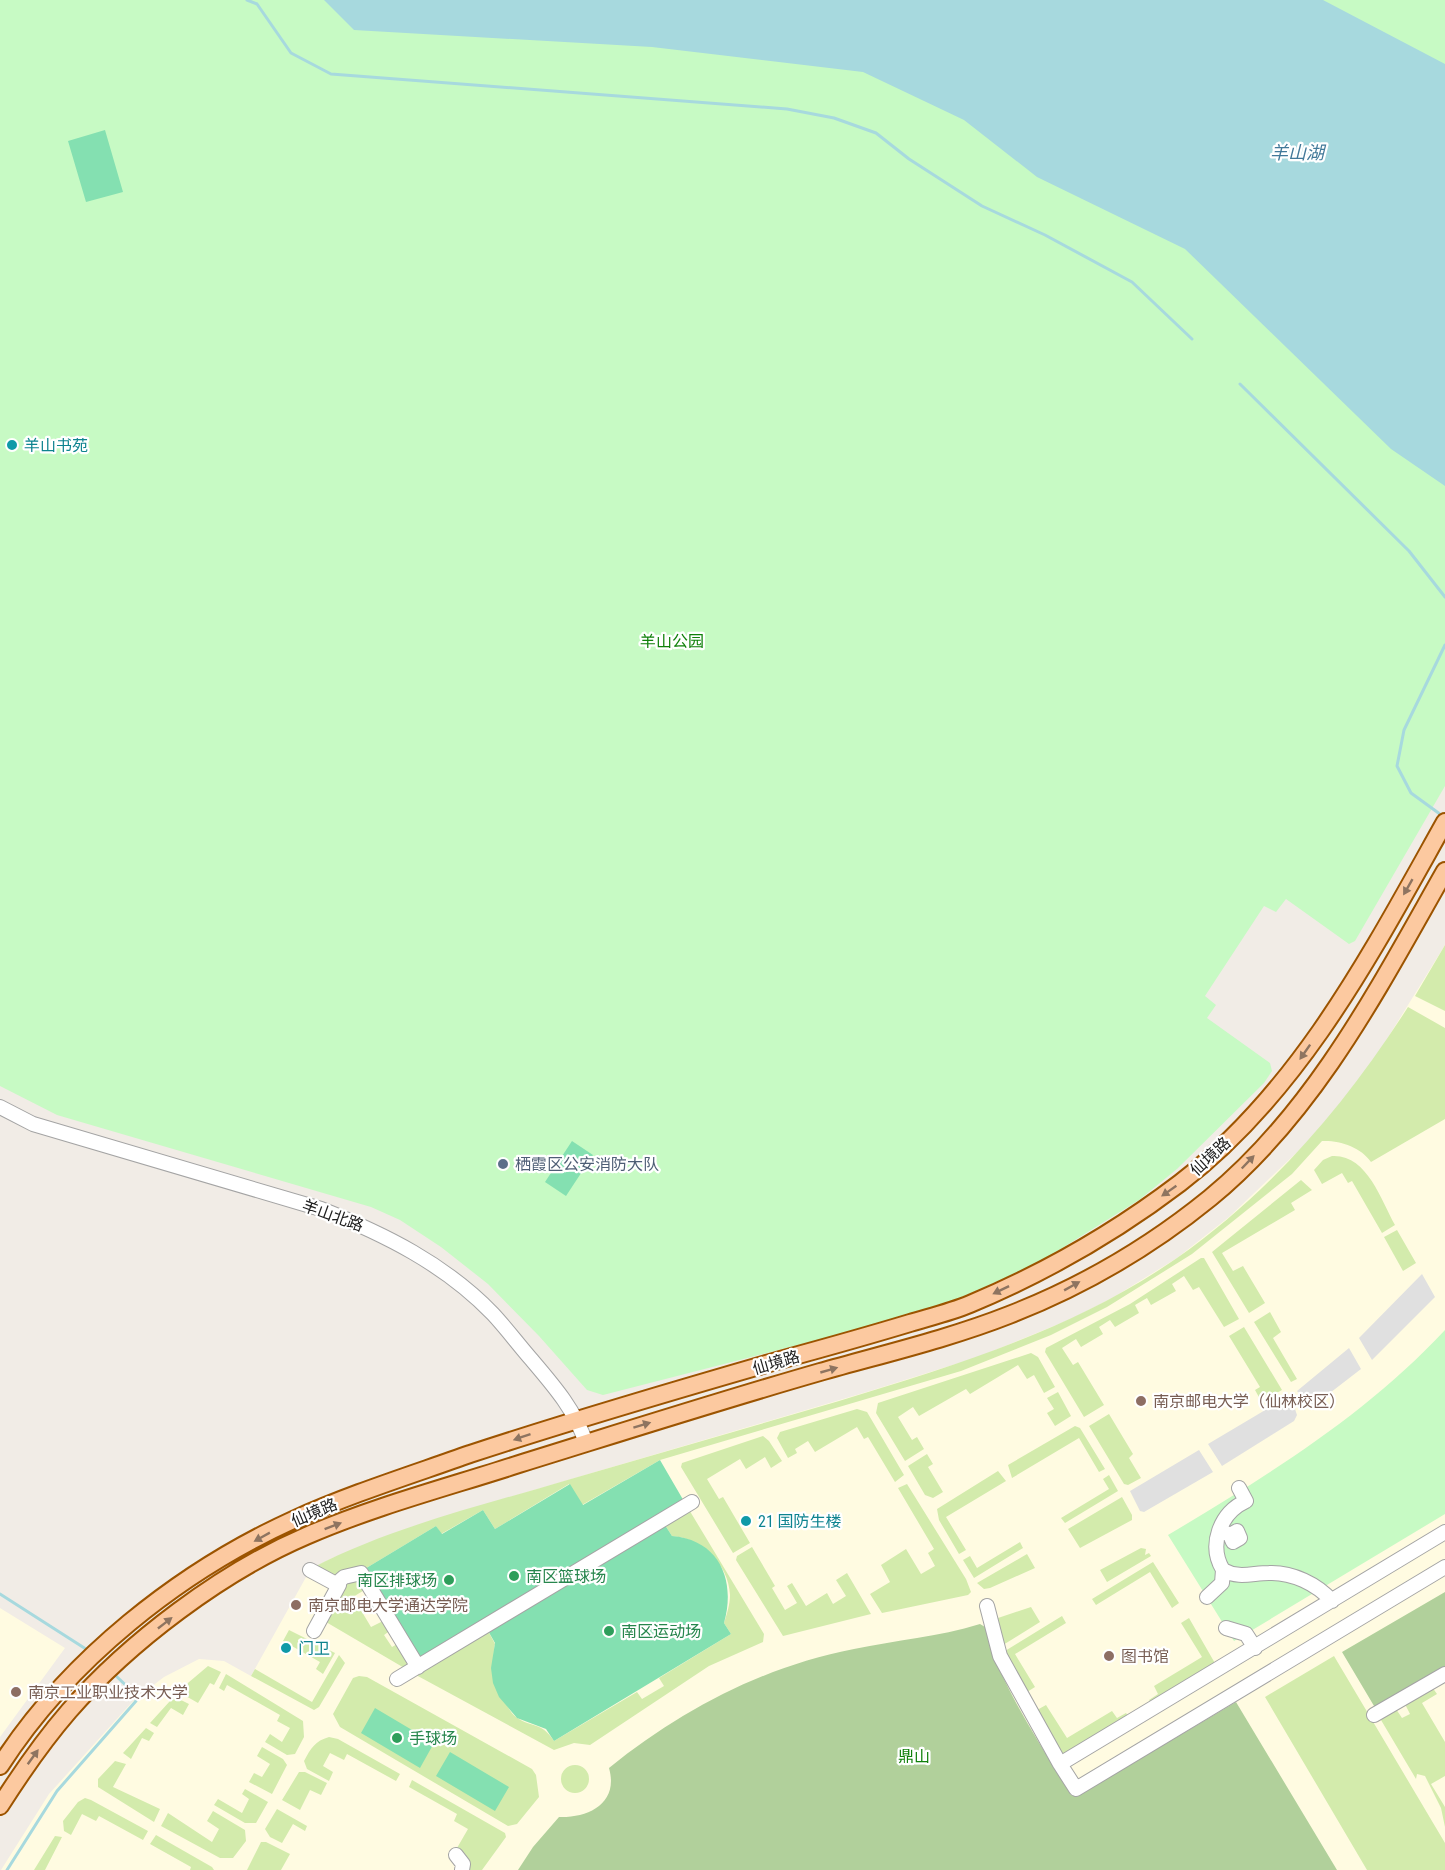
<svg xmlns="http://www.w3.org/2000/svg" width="1445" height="1870" font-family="'Roboto Condensed','Noto Sans SC',sans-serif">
<rect width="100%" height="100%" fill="#f1ece6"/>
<!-- education -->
<path fill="#fffbe1" d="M1445,945v925h-1444l48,-76 85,-94 30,-23 35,-18 25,2 27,15 59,-106 22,-12 101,-38 437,-129 108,-34 93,-38 43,-22 63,-39 52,-41 83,-79 59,-73z
M0,1608l65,40 -65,89z"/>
<!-- grass -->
<path fill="#d3ebac" d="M1445,945v66l-30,-15z
M1408,1007l37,21v91l-74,43c-10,-15 -32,-22 -49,-21l-30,33 -100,80 -85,53 -56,28 -90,36 -301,89 -78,45 -13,-21 -74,45 -12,-19 -42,24 -5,-8 -73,44 -28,11 -23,-13c79,-41 168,-62 252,-87 92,-27 183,-53 275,-80 118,-36 236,-72 338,-143 95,-67 169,-154 231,-251z
M1332,1156c35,-2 49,44 63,69l-13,8 -30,-52 -4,2 -6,-10 -20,11 -8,-14 9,-10z
M1301,1180l11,10 -21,13 4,7 -73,43 11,18 10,-5 22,37 -16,10 -37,-61z
M1397,1230l19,33 -13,8 -19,-34z
M1201,1258h3l35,61 -15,8 -25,-40 -6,3 -9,-14 -12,8 4,7 -25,14 -4,-7 -12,7 4,8 -24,14 -5,-7 -11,7 4,7 -22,13 -5,-8 -14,9 11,17 5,-3 26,43 -20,12 -39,-65 1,-4 84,-44z
M1270,1312l11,20 -8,6 24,41 -6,3 -37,-60z
M1244,1327l38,63 -9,5 -2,-3 -11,7 -5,-9 5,-3 -31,-51z
M1031,1353l7,4 17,30 -11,6 -10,-18 -7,4 -9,-14 -48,29 -4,-5 -47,27 -6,-9 -15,10 14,23 5,-3 7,12 -19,12 -29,-48 2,-10z
M1058,1392l13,24 -16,10 -8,-13 7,-4 -7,-11z
M857,1409l10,3 37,63 -9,7 -27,-45 -4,2 -7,-12 -42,25 -7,-11 -13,8 2,4 -9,5 -11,-20 3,-6z
M1109,1414l24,40 -4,4 12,20 -13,7 -4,-1 -35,-58z
M1075,1426l5,2 25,41 -6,3 -20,-34 -67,40 -4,-13z
M763,1436l6,5 13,20 -11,7 -6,-11 -19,12 -6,-10 -33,20 12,20 4,-2 27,46 -17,10 -52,-86 1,-4z
M927,1454l6,10 -5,3 15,25 -10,6 -8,-3 -17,-29z
M998,1471l8,10 -60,36 20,33 -7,4 -20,-34 -2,-11z
M1109,1475l9,16 -53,32 -4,-5 48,-29 -6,-10z
M907,1484l59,95 5,13 -3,3 -86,18 -12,-19 20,-12 -9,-17 25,-16 15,25 14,-8 -7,-13 6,-4 -36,-61z
M1122,1497l10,18v5l-52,28 -12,-19z
M688,1508l76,126 -1,8 -54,24 -119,79 -16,-2 -20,7 -138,-75 71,-46 8,15c-5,15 7,63 21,73 17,12 25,4 38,24l83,-49 5,7 22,-13 -5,-8 72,-44 -7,-11c3,-9 6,-19 6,-28 -1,-31 -29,-57 -58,-59l-9,-14z
M1020,1542l3,6 -49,30 -11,-18 7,-4 7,12z
M752,1547l23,39 -3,2 13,22 12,-7 -10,-17 5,-3 14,23 21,-13 6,11 13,-8 -10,-16 11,-7 24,41 -88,22 -47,-76 1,-4z
M1141,1548l5,1 -1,6 4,-2 2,3 -44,26 -7,-12z
M1027,1554l8,14 -45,20 -6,1 -7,-6z
M1153,1562l26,41 -7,5 -22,-36 -54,33 -4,-6z
M356,1576l10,13 -13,8 18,30 14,-7 6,10 -7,5 8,12 7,-4 14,22 -7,4 -80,-47 17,-36z
M1031,1607l9,15 -37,23 -5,-27z
M1062,1616l4,7 -51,31 20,33 -8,5 -22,-41z
M1189,1618l27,47 -63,41 -4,-6 9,-6 -4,-8 48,-29 -21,-34z
M289,1630l46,23 -12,21 -7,-5 4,-7 -37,-21z
M339,1655l6,8 -26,44 -5,3 -63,-34 4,-7 57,33z
M1334,1656l111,187v27h-78l-102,-173z
M208,1666l13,6 -7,13 -4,-2 -12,20 -14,-8 -2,-7z
M226,1674l77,47 1,16 -9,17 -8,1 -22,-13 5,-8 12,8 8,-14 -13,-7 3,-6 -53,-30 -3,6 -5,-3z
M359,1676l8,1 165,92 4,6 3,22 -22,27 -9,2 -168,-99 -7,-13 20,-36z
M1432,1687l5,7 -15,9 23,39v34l-14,8 14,23v20l-4,-19 -16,-32 -8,-2 -1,5 -35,-59 15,-11 6,9 8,-4 -5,-10z
M177,1698l12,6 -6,11 -12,-7 -14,19 -7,-4 20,-22z
M1046,1705l21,33 45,-27 5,7 9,-5 4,6 -64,36 -5,-3 -24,-42z
M146,1728l8,5 -5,8 -7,-3 -11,21 -8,-6z
M329,1737l9,2 62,35 -4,7 -49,-27 -3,6 -14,-7 -7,13 10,6 -4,9 -22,-12 -3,-8c7,-13 11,-20 25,-24z
M262,1747l21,12 4,6 -15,29 -23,-12 5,-9 8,4 8,-13 -13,-8z
M115,1761l11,3 -13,23 47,22 -6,13 -56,-35v-8z
M561 1779a14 14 0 1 1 28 0a14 14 0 1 1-28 0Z
M299,1772h6l22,11 -6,12 -11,-5 -10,20 -18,-10z
M412,1780l93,53 1,4 -24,33h-14l2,-4 -5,-12 -8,-6 11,-19 -14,-8 3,-7 -48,-27z
M245,1789l23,13 -12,21h-11l-31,-18 4,-6 24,14 7,-14 -7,-5z
M85,1798l6,2 57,31 -5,9 -44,-24 -3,5 -14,-7 -11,21 -7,-4 -1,-10 15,-19z
M277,1809l30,17 -2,5 -12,-7 -11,19 -12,-6 -5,-8z
M213,1811l32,19 1,11 -13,17h-13l-59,-32 7,-13 44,29 7,-13 -12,-8z
M156,1835l56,32 2,3h-24l1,-3 -41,-23z
M55,1836l7,1 -17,33h-11z
M261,1842h5l24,12 -9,16h-34z"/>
<!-- forest -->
<path fill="#b1d09b" d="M1445,1592v79l-68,40 -35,-59z
M980,1624l5,3c16,61 54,114 86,168l6,1 159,-94 101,168h-819l15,-23 26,-30c30,1 60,-14 50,-49 72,-58 153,-101 245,-119 42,-9 84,-12 126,-25z"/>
<!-- park -->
<path fill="#c7fac4" d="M0,0h1445v786l-90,155 -6,3 -63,-45 -10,13 -12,-6 -59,90 11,9 -9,13 63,45 2,8 -8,12 -87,86 -38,31 -104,65 -108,47 -324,83 -16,-5 -48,-54 -51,-52 -47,-37 -41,-27 -29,-13 -314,-92 -57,-29z
M1445,1330v184l-211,127 -66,-106c99,-59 198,-120 277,-205z"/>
<!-- pitch -->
<path fill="#84e0b1" d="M105,130l18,62 -37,10 -18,-61z
M572,1141l21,14 -27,41 -21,-14z
M660,1460l25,43 -266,159 -56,-92 73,-44 6,8 41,-24 12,19 75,-45 13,21z
M663,1522l9,14c48,4 64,45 52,87l7,11 -177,107 -8,-12 -29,-11 -18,-21 -6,-14 -2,-15 4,-25 -8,-14z
M375,1708l59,35 -14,25 -59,-35z
M450,1752l59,35 -14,24 -59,-35z"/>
<!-- parking -->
<path fill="#e0e0e0" d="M1422,1274l13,23 -63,63 -13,-22z
M1349,1348l12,21 -48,37 -6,-2 -10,-13z
M1287,1397l8,12 2,6 -3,6 -72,45 -14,-22z
M1199,1450l14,22 -69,40 -4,-1 -10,-20z"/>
<!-- water -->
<path fill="#a7d9de" d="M324,0h999l122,64v422l-54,-37 -206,-200 -148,-72 -73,-57 -101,-48 -211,-25 -298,-17z"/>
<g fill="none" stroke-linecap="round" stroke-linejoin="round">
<!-- stream -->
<path stroke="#a7d9de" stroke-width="3" d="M247,0l10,4 34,49 40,21 456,35 47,9 42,15 33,26 73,47 63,29 87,47 60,57
M1240,384l169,167 36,46
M1444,817l-33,-24 -14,-27 7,-36 41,-85
M0,1594l89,57
M7,1870l50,-79 79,-90v-6l-22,-21"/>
<!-- minor casing -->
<g stroke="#a4a4a4" stroke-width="16">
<path id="minor" d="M0,1107l33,17 288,85c63,25 124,55 172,105 13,14 25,30 38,45 23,27 44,51 55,84
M1239,1488l7,13c-26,12 -38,44 -23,69 16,9 29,3 46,3 23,-1 48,11 63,28
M1220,1530l10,5 3,7 7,-4 -3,-7 -7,4
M1445,1532l-385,232 16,25 369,-222
M310,1570l26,14 8,-7 17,-4 57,94
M1207,1597l15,-14 1,-13
M987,1606l13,50 60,108
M1226,1628l20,6 9,14
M314,1631l25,-46 -3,-1
M397,1679l295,-177
M1374,1715l71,-41
M456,1855l7,9 -1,6"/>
</g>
<!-- major casing -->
<g stroke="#9c5400" stroke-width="20">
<path id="major" d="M0,1766c68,-106 179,-194 293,-246 57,-26 118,-45 177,-66 103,-34 206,-64 310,-94 44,-12 87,-24 130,-37 20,-6 41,-11 60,-19 74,-31 147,-73 210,-121 121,-93 192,-231 265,-361
M0,1806c21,-33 43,-65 69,-95 60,-69 153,-139 237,-175 69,-30 142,-49 213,-72 100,-31 200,-63 301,-92 63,-18 128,-33 189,-57 72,-28 142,-69 201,-117 105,-86 169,-211 235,-327"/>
</g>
<!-- minor -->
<use href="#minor" stroke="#fff" stroke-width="14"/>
<!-- major -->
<use href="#major" stroke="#fcc9a0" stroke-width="16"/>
</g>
<!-- one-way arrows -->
<defs><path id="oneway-solid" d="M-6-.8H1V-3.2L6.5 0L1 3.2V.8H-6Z" transform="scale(1.5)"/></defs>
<g fill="#8e7460">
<use href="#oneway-solid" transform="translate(1408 887) rotate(120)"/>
<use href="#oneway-solid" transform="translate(1305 1052) rotate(125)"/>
<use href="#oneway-solid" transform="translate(1248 1162) rotate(-46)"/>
<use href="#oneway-solid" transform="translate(1169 1191) rotate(145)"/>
<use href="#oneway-solid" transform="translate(1072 1286) rotate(-29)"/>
<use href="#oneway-solid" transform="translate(1001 1290) rotate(154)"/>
<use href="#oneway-solid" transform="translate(829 1370) rotate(-16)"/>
<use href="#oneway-solid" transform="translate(642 1425) rotate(-17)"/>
<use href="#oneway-solid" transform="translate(522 1437) rotate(161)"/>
<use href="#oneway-solid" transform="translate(333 1526) rotate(-21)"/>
<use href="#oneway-solid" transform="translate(262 1537) rotate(151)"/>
<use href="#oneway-solid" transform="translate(165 1623) rotate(-38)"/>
<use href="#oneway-solid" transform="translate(33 1757) rotate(-54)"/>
</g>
<!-- markers -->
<g fill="#0f9aa8" stroke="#fff" stroke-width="2">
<circle cx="12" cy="445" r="6"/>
<circle cx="746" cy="1521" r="6"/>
<circle cx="286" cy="1648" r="6"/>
</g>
<circle fill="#5c6f8a" stroke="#fff" stroke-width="2" cx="503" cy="1164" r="6"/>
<g fill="#8d6e63" stroke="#fff" stroke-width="2">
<circle cx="1141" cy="1401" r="6"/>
<circle cx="296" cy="1605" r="6"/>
<circle cx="1109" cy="1656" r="6"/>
<circle cx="16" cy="1692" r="6"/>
</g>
<g fill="#2e9e5b" stroke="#fff" stroke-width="2">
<circle cx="514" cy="1576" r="6"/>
<circle cx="449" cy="1580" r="6"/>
<circle cx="609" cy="1631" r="6"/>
<circle cx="397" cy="1738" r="6"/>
</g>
<g text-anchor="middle" stroke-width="4.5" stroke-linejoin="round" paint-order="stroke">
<!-- culture labels -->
<g font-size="16" fill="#0d838f" stroke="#fff" text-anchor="start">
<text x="24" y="451">羊山书苑</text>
<text x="758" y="1527">21 国防生楼</text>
<text x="298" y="1654">门卫</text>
</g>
<!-- park labels -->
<g font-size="16" fill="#10810b" stroke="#fff">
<text x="672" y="647">羊山公园</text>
<text x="914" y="1762">鼎山</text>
</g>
<!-- street labels -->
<g font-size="16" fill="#202020" stroke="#fff">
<text transform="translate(1210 1156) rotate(-43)" y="6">仙境路</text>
<text transform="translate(333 1215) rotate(20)" y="6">羊山北路</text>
<text transform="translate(776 1362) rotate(-16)" y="6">仙境路</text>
<text transform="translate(314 1512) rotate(-23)" y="6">仙境路</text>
</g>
<!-- service labels -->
<g font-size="16" fill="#4e5e75" stroke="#fff" text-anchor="start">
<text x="515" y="1170">栖霞区公安消防大队</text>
</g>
<!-- education labels -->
<g font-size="16" fill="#785e54" stroke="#fff" text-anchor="start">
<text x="1153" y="1407">南京邮电大学（仙林校区）</text>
<text x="308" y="1611">南京邮电大学通达学院</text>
<text x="1121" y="1662">图书馆</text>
<text x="28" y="1698">南京工业职业技术大学</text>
</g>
<!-- leisure labels -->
<g font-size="16" fill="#27864d" stroke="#fff" text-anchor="start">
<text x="526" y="1582">南区篮球场</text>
<text x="437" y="1586" text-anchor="end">南区排球场</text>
<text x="621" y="1637">南区运动场</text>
<text x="409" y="1744">手球场</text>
</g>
<!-- water labels -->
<g font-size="18" font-style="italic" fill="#427999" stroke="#fff">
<text x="1297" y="159">羊山湖</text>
</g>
</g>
</svg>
